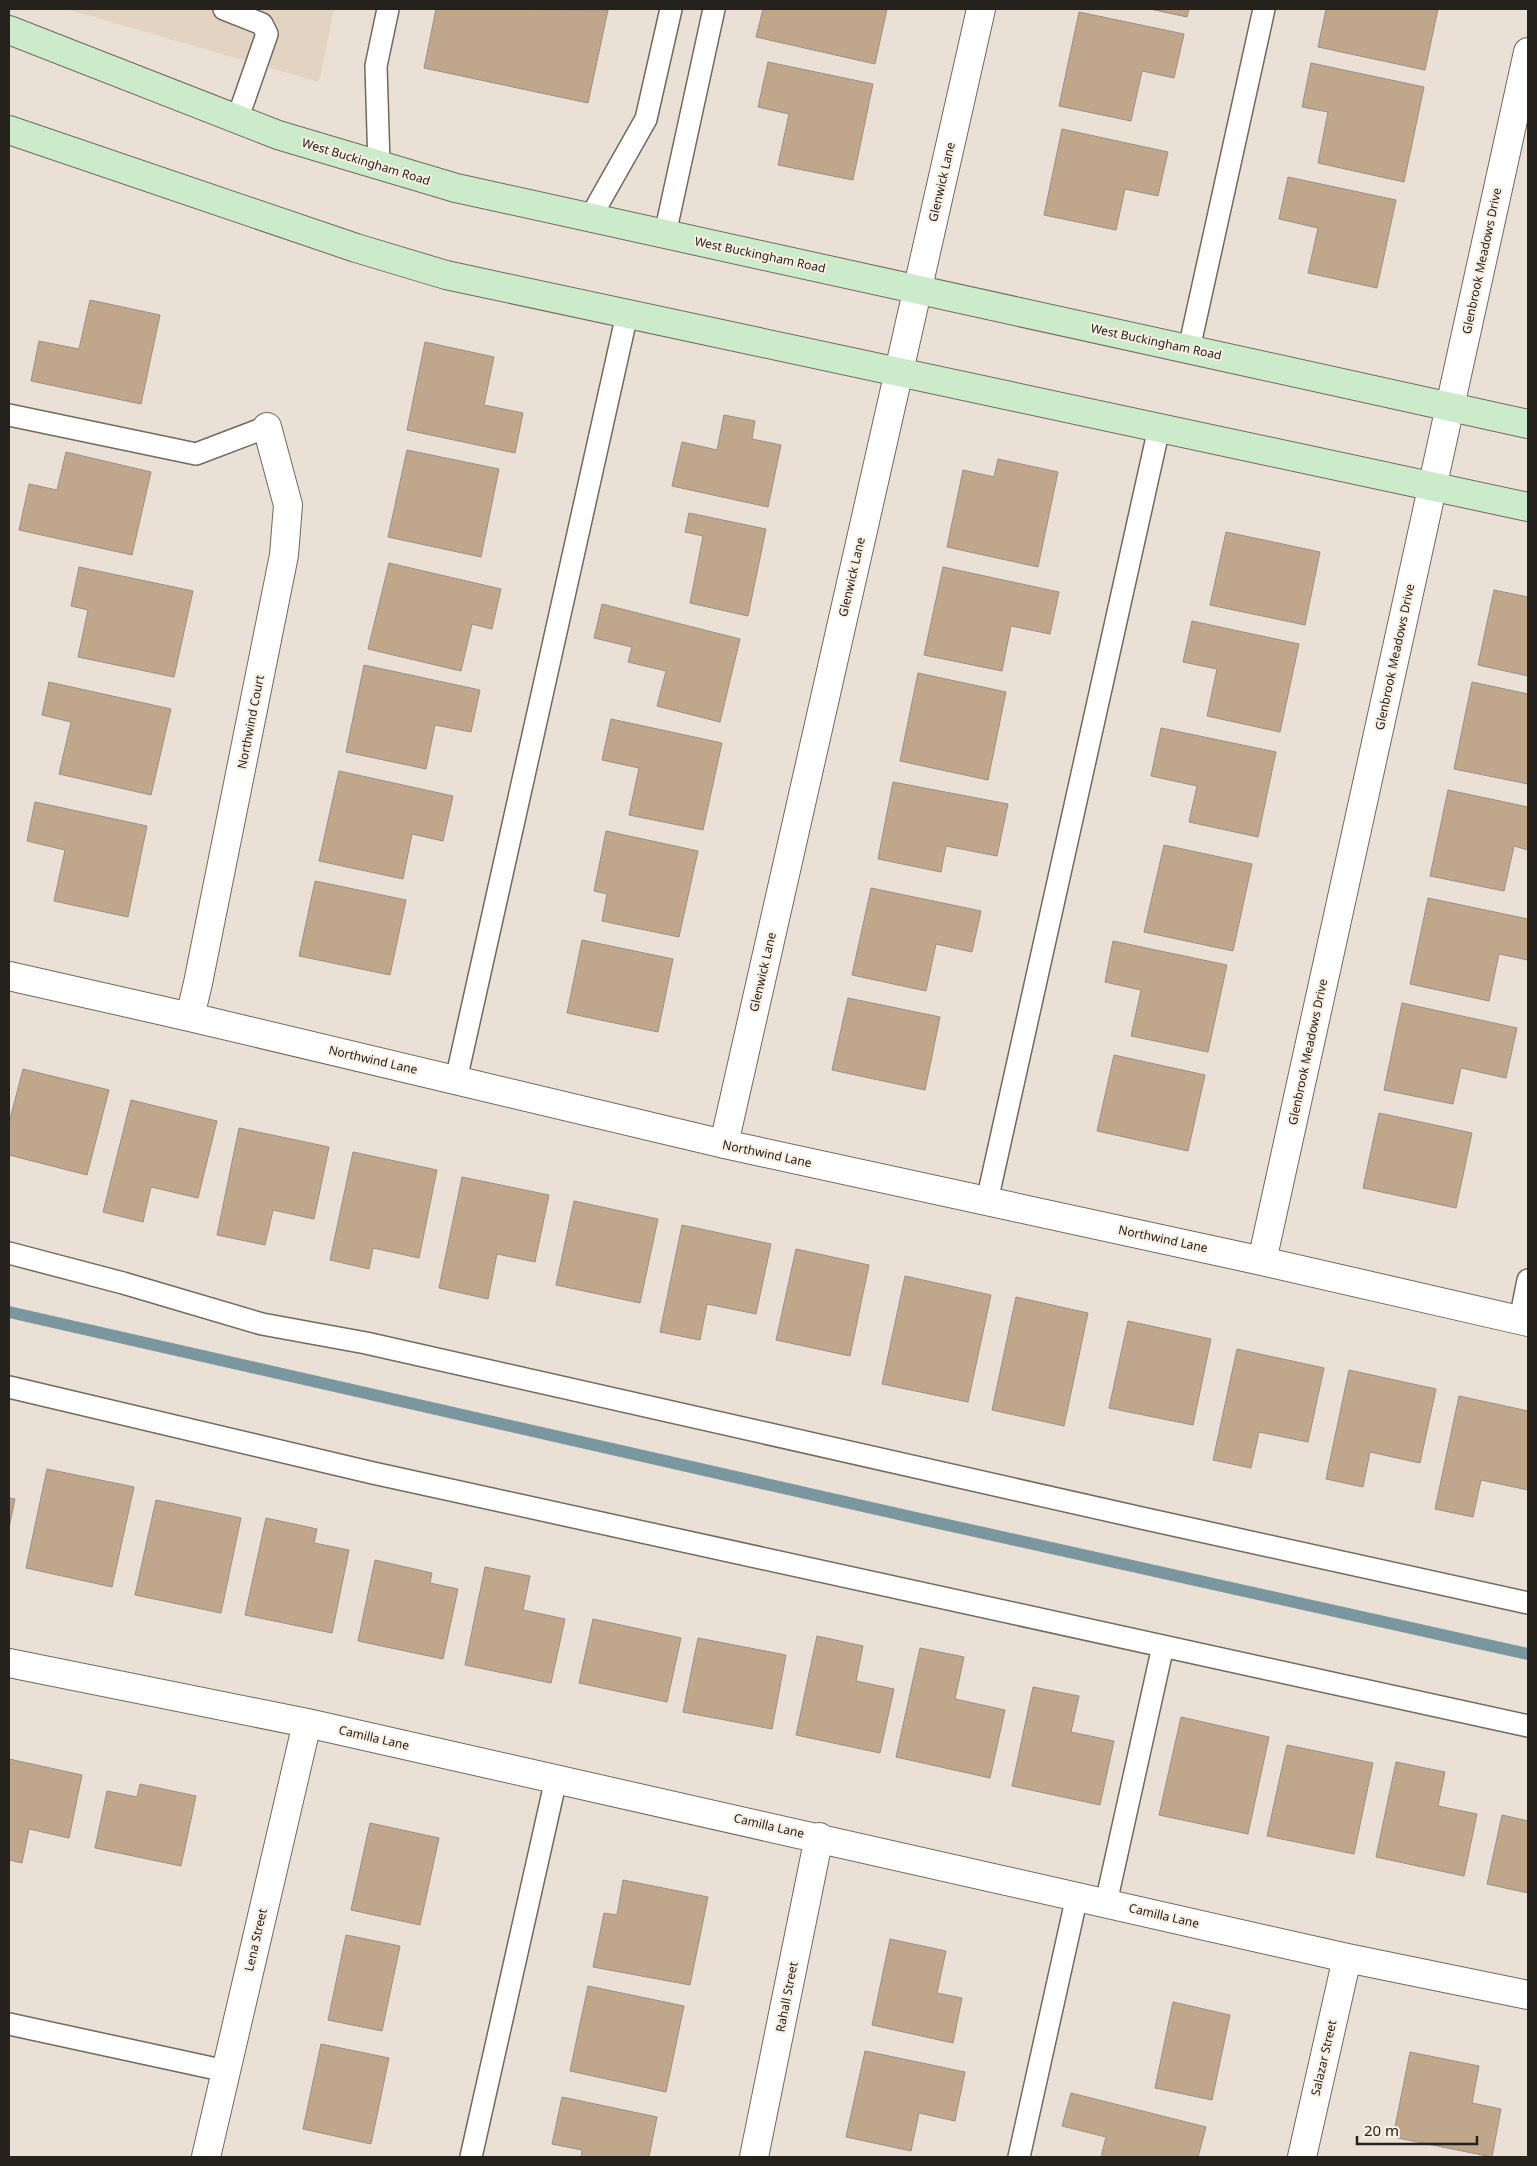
<svg xmlns="http://www.w3.org/2000/svg" width="1537" height="2166" font-family="'Noto Sans',sans-serif">
<rect width="100%" height="100%" fill="#ebe0d5"/>
<!-- built -->
<path fill="#e3d3c3" d="M66,9h268l-15,73z"/>
<g fill="none" stroke-linecap="round" stroke-linejoin="round">
<!-- stream -->
<path stroke="#7a97a0" stroke-width="12" d="M9,1312l898,204 621,138"/>
</g>
<!-- building -->
<path fill="#c0a68a" stroke="#999085" d="M436,9l172,1 -20,93 -164,-35z
M763,9h124l-12,55 -119,-27z
M1150,9h39l-2,8z
M1326,9h112l-13,61 -107,-23z
M1079,12l105,22 -10,44 -32,-7 -11,50 -72,-15z
M768,62l105,22 -20,96 -75,-15 11,-51 -31,-7z
M1311,63l113,24 -20,95 -86,-19 10,-51 -26,-5z
M1062,129l106,23 -10,44 -33,-7 -9,41 -72,-15z
M1288,177l108,23 -19,88 -69,-15 10,-45 -39,-9z
M90,300l70,15 -19,89 -110,-23 8,-40 40,8z
M425,342l69,15 -10,48 39,8 -8,40 -108,-23z
M724,415l31,6 -3,18 29,6 -13,62 -96,-21 10,-44 35,8z
M407,450l92,19 -18,88 -93,-20z
M66,452l85,20 -19,83 -113,-25 10,-46 28,6z
M998,459l60,13 -20,95 -91,-20 16,-77 31,7z
M689,513l77,16 -18,87 -58,-13 13,-67 -18,-4z
M1226,532l94,20 -15,73 -95,-20z
M389,563l112,26 -9,40 -20,-5 -11,47 -93,-22z
M79,567l114,24 -19,86 -96,-20 10,-47 -17,-4z
M943,567l116,25 -9,42 -39,-8 -9,45 -78,-16z
M1494,590l34,7v79l-50,-11z
M602,604l138,35 -20,83 -63,-16 9,-35 -38,-9 4,-15 -38,-9z
M1192,621l107,23 -19,88 -73,-16 10,-47 -34,-7z
M364,665l116,25 -9,42 -36,-7 -9,44 -80,-17z
M918,673l88,19 -18,88 -88,-19z
M49,682l122,27 -20,86 -92,-21 12,-52 -29,-7z
M1472,682l56,12v90l-74,-15z
M611,719l111,24 -19,87 -74,-15 10,-47 -37,-8z
M1161,728l115,24 -18,85 -69,-15 8,-36 -46,-10z
M339,771l114,25 -10,45 -31,-7 -9,45 -84,-18z
M893,782l115,22 -11,52 -51,-10 -5,26 -63,-13z
M1448,790l80,17v43l-14,-4 -10,45 -74,-15z
M35,802l112,24 -19,91 -74,-16 11,-51 -38,-9z
M606,831l92,20 -19,86 -77,-16 5,-27 -13,-3z
M1164,845l88,19 -19,87 -89,-19z
M315,881l91,19 -16,75 -91,-19z
M871,888l110,23 -9,41 -36,-8 -10,47 -74,-16z
M1428,898l100,21v41l-29,-6 -10,47 -79,-17z
M582,940l91,19 -15,73 -91,-19z
M1113,941l114,24 -19,87 -77,-16 10,-46 -36,-8z
M848,998l92,19 -15,73 -93,-20z
M1402,1003l115,25 -11,50 -45,-10 -8,36 -69,-14z
M1114,1055l91,20 -17,76 -91,-20z
M23,1069l86,21 -22,85 -78,-20v-32z
M131,1100l86,21 -19,77 -47,-11 -8,35 -40,-10z
M1379,1113l93,20 -16,75 -93,-20z
M239,1128l90,19 -15,72 -41,-9 -8,35 -48,-10z
M353,1152l84,18 -18,88 -46,-10 -4,21 -39,-9z
M462,1177l87,18 -14,67 -38,-8 -9,45 -49,-11z
M574,1201l84,18 -18,84 -84,-18z
M682,1225l89,19 -15,70 -49,-10 -7,36 -40,-8z
M796,1249l73,16 -19,91 -74,-16z
M905,1276l86,19 -23,107 -86,-18z
M1016,1297l72,16 -24,113 -72,-16z
M1128,1321l83,18 -18,86 -84,-17z
M1237,1349l87,19 -16,74 -49,-10 -8,36 -38,-8z
M1349,1370l87,19 -16,74 -50,-11 -7,35 -37,-8z
M1459,1396l69,15v79l-47,-10 -8,37 -38,-8z
M47,1469l87,18 -22,100 -86,-19z
M9,1498l6,1 -6,29z
M156,1500l85,18 -20,95 -86,-18z
M266,1518l51,11 -3,14 35,7 -17,83 -87,-18z
M375,1560l57,13 -2,10 28,6 -15,70 -85,-18z
M485,1567l45,9 -7,34 42,9 -14,64 -86,-18z
M593,1619l88,19 -14,64 -88,-19z
M817,1636l46,10 -7,35 38,8 -14,64 -84,-18z
M698,1638l88,17 -14,74 -89,-17z
M920,1648l44,9 -9,42 50,11 -15,68 -94,-21z
M1033,1687l46,9 -8,36 43,9 -14,64 -88,-19z
M1181,1717l88,20 -21,97 -89,-19z
M1287,1745l86,18 -19,91 -87,-18z
M9,1759l73,16 -13,63 -40,-9 -7,34 -13,-3z
M1396,1762l49,10 -7,34 39,8 -13,62 -88,-19z
M140,1784l56,12 -15,70 -86,-18 12,-57 30,6z
M1502,1815l26,6v72l-41,-9z
M370,1823l69,15 -19,87 -69,-15z
M623,1880l85,17 -18,88 -97,-18 11,-54 13,2z
M346,1935l54,11 -18,85 -54,-11z
M890,1939l56,12 -9,42 25,5 -9,45 -81,-18z
M588,1986l96,20 -18,86 -96,-21z
M1173,2002l57,13 -18,85 -57,-12z
M321,2044l68,14 -18,86 -68,-15z
M865,2051l100,21 -10,49 -36,-8 -8,38 -65,-14z
M1410,2052l69,14 -7,37 29,6 -9,48 -99,-20z
M1071,2093l135,34 -8,30h-97l5,-20 -44,-11z
M562,2097l95,20 -8,40h-68l1,-7 -30,-6z"/>
<g fill="none" stroke-linecap="round" stroke-linejoin="round">
<!-- lane casing -->
<g stroke="#72695f" stroke-width="24">
<path id="lane" d="M224,9l38,15 5,10 -30,86
M379,165l-3,-99 12,-57
M590,218l56,-99 25,-110
M665,234l49,-225
M1189,349l75,-340
M9,415l187,39 71,-27
M456,1080l171,-766
M987,1201l172,-773
M9,1253l114,30 139,41 104,19 780,176 382,84
M1520,1320l8,-40
M9,1387l364,86 1155,253
M1106,1903l57,-257
M9,2024l217,47
M471,2157l85,-378
M1019,2157l58,-261"/>
</g>
<!-- street casing -->
<g stroke="#72695f" stroke-width="30">
<path id="street" d="M9,976l181,41 534,127 538,117 266,61
M190,1017l8,-34 86,-428 4,-50 -21,-78
M724,1144l257,-1135
M1262,1261l266,-1209
M9,1663l298,60 1040,235 181,37
M206,2157l101,-434
M754,2157l65,-320
M1302,2157l45,-199"/>
</g>
<!-- secondary casing -->
<g stroke="#72695f" stroke-width="30">
<path id="secondary" d="M9,30l269,105 178,53 1072,236
M9,130l347,118 90,27 1082,232"/>
</g>
<!-- lane -->
<use href="#lane" stroke="#fff" stroke-width="21"/>
<!-- street -->
<use href="#street" stroke="#fff" stroke-width="28"/>
<!-- secondary -->
<use href="#secondary" stroke="#ccebcb" stroke-width="28"/>
</g>
<g text-anchor="middle" stroke-width="4" stroke-linejoin="round" paint-order="stroke">
<!-- street labels -->
<g font-size="12" fill="#25211d" stroke="#f9eee2">
<text transform="translate(366 162) rotate(17)" y="4">West Buckingham Road</text>
<text transform="translate(942 182) rotate(-77)" y="4">Glenwick Lane</text>
<text transform="translate(760 255) rotate(12)" y="4">West Buckingham Road</text>
<text transform="translate(1482 261) rotate(-78)" y="4">Glenbrook Meadows Drive</text>
<text transform="translate(1156 342) rotate(12)" y="4">West Buckingham Road</text>
<text transform="translate(852 577) rotate(-77)" y="4">Glenwick Lane</text>
<text transform="translate(1395 657) rotate(-78)" y="4">Glenbrook Meadows Drive</text>
<text transform="translate(251 722) rotate(-79)" y="4">Northwind Court</text>
<text transform="translate(763 972) rotate(-77)" y="4">Glenwick Lane</text>
<text transform="translate(1308 1052) rotate(-78)" y="4">Glenbrook Meadows Drive</text>
<text transform="translate(373 1060) rotate(13)" y="4">Northwind Lane</text>
<text transform="translate(767 1154) rotate(12)" y="4">Northwind Lane</text>
<text transform="translate(1163 1239) rotate(12)" y="4">Northwind Lane</text>
<text transform="translate(374 1738) rotate(13)" y="4">Camilla Lane</text>
<text transform="translate(769 1826) rotate(13)" y="4">Camilla Lane</text>
<text transform="translate(1164 1916) rotate(13)" y="4">Camilla Lane</text>
<text transform="translate(256 1940) rotate(-77)" y="4">Lena Street</text>
<text transform="translate(787 1997) rotate(-79)" y="4">Rahall Street</text>
<text transform="translate(1324 2058) rotate(-77)" y="4">Salazar Street</text>
</g>
</g>
<!-- border -->
<rect width="1537" height="2166" fill="none" stroke="#25211d" stroke-width="20"/>
<!-- scale -->
<path d="M1357 2136v8h120v-8" fill="none" stroke="#25211d" stroke-width="2.5"/>
<text x="1364" y="2136" font-size="15" fill="#25211d" stroke="#f9eee2" stroke-width="4" paint-order="stroke">20 m</text>
</svg>
